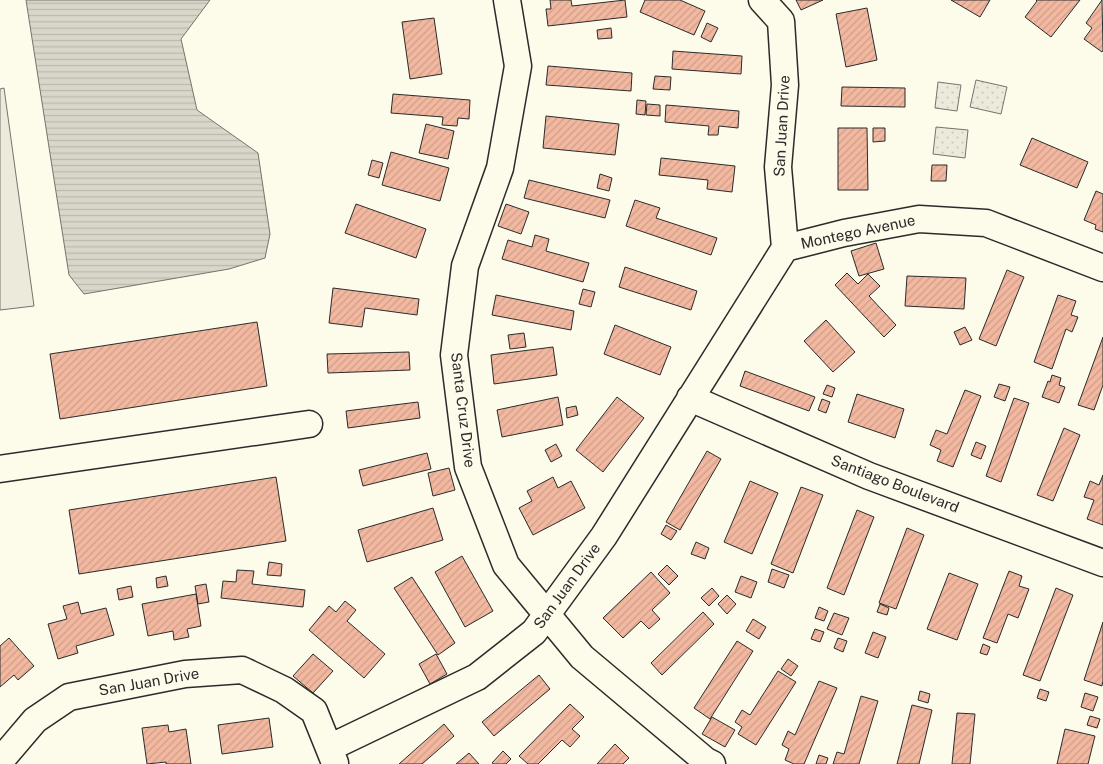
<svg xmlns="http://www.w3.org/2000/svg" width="1103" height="764" font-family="'Public Sans',sans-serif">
<defs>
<pattern id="park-dots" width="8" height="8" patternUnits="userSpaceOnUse" patternTransform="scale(1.25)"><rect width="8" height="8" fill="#ecebdb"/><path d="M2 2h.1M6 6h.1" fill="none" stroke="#cbcabc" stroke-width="1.8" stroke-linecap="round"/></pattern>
<pattern id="water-rules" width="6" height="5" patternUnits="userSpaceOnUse" patternTransform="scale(1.25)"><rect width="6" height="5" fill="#d8d7c9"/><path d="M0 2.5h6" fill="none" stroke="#bab9ad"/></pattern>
<pattern id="building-hatch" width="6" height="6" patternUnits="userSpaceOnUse" patternTransform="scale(1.25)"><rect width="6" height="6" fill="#f2b8a0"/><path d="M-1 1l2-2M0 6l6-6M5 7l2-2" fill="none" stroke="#d09e8a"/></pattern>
</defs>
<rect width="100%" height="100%" fill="#fdfbea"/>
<!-- park -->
<path fill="url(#park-dots)" stroke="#74746e" d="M976,80l31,7 -6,27 -31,-7z
M938,82l23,3 -4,26 -22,-3z
M936,127l32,3 -3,28 -32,-4z"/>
<!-- parking -->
<path fill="#eceadb" stroke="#74746e" d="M4,88l30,218 -34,4v-221z"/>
<!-- water -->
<path fill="url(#water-rules)" stroke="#74746e" d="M26,0h184l-29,39 16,71 61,43 12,81 -5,24 -36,11 -145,25 -15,-19z"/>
<!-- building -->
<path fill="url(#building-hatch)" stroke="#2b2b2b" d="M550,0h21l1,6 53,-6 2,17 -79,9 -2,-17h5z
M645,0h35l25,11 -11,24 -54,-23z
M796,0h27l-22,10z
M951,0h39l-10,17z
M1036,0h44l-29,37 -26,-20 12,-16z
M1102,0l1,50 -1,2 -18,-13 8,-11 -6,-5z
M867,8l10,52 -31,7 -10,-53z
M434,18l8,56 -32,5 -8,-57z
M707,23l11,5 -7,14 -10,-5z
M611,28l1,10 -14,1 -1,-9z
M673,51l69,5 -1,18 -69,-5z
M548,66l84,7 -1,18 -85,-6z
M655,76l16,1 -1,13 -17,-1z
M842,87l63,1v19l-64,-1z
M393,94l77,6 -1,19 -11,-1 -1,8 -15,-1 1,-8 -52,-4z
M637,100l9,1 -1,14 -9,-1z
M647,104l13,1v11l-14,-1z
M666,105l73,6 -1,17 -19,-2 -1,9h-10l1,-9 -44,-4z
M546,116l73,8 -4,31 -72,-7z
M426,124l28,7 -6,28 -29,-6z
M838,128h29l1,62h-30z
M873,128h12v13l-12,1z
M1032,138l56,24 -11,26 -57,-23z
M391,152l58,16 -9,33 -58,-16z
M661,158l74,8 -3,26 -25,-3 1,-9 -49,-5z
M372,160l11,3 -4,15 -11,-3z
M932,165h15l-1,16h-15z
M600,174l12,4 -3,13 -12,-3z
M529,180l81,20 -5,18 -81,-20z
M1096,191l7,3v38l-8,-3 1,-4 -12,-5z
M635,200l25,8 -4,10 61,20 -6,17 -85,-29z
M356,204l70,25 -10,29 -71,-25z
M506,204l23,8 -8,22 -23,-8z
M535,235l14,4 -3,12 43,12 -6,19 -81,-23 6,-19 24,7z
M876,243l8,26 -25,7 -8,-25z
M625,267l72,24 -6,19 -72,-23z
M1007,270l17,7 -28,69 -17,-7z
M847,273l11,11 10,-10 12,12 -11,10 27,29 -12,12 -49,-52z
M907,276l59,2 -2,31 -59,-3z
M333,288l86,11 -2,16 -52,-7 -3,19 -33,-4z
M583,289l12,3 -4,15 -12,-3z
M496,295l78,16 -3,19 -79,-15z
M1058,295l18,6 -5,14 7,2 -6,15 -6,-3 -14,40 -18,-7z
M826,320l29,32 -22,20 -29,-31z
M257,322l10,64 -207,33 -10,-65z
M615,325l56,22 -11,28 -56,-21z
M965,327l7,13 -12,5 -6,-13z
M524,333l2,14 -16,2 -2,-14z
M1103,337v48l-9,25 -16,-5z
M553,347l4,28 -63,9 -3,-29z
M409,352l1,18 -82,3 -1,-19z
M745,371l70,26 -6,14 -69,-25z
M1052,375l9,3 -2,7 6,2 -6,16 -17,-6 6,-16 2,1z
M999,384l11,3 -5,14 -11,-4z
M827,385l8,3 -3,9 -9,-3z
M965,390l16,6 -28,71 -16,-6 4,-11 -11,-5 6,-15 11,4z
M857,394l47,15 -9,29 -47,-16z
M558,397l5,28 -61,12 -5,-27z
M617,397l27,21 -41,54 -27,-22z
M1014,398l15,5 -28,79 -15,-6z
M822,399l8,3 -4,11 -8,-3z
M418,402l2,16 -72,10 -2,-17z
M576,406l2,9 -11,3 -1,-10z
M1064,428l16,7 -27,66 -16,-6z
M976,442l10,4 -5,13 -10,-4z
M556,444l6,12 -11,6 -6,-12z
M707,451l14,8 -41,71 -14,-8z
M427,453l4,16 -68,17 -4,-16z
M449,468l6,22 -22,6 -5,-23z
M1103,475v50l-16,-6 7,-19 -10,-3 6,-16 9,4z
M276,477l10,64 -207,33 -10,-64z
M553,477l5,11 13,-7 14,27 -52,27 -14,-27 13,-7 -5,-10z
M750,481l28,12 -26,61 -28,-12z
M801,487l22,8 -30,78 -22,-9z
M433,508l10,32 -76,22 -9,-32z
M857,510l17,7 -30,78 -17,-7z
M666,525l11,6 -6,9 -10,-6z
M907,528l17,7 -28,74 -17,-6z
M696,542l13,6 -4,11 -14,-5z
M462,556l31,55 -28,16 -30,-55z
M269,562l13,2 -1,12 -14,-1z
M667,565l11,11 -9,9 -11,-11z
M772,569l17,6 -5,13 -16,-6z
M237,570l17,1 -2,13 53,6 -2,17 -82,-9 2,-17 13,1z
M1009,571l13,5 -3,10 10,3 -11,29 -10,-4 -11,29 -14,-5z
M651,572l19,21 -18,17 8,9 -11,10 -8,-8 -18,17 -20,-20z
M949,573l29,11 -21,56 -30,-11z
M166,576l2,10 -11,2 -1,-10z
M741,576l16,6 -6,16 -16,-6z
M412,577l43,66 -17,12 -44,-67z
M206,584l3,18 -11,2 -3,-18z
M131,586l2,11 -14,3 -2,-11z
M712,588l7,8 -10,10 -8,-8z
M1056,588l17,7 -33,86 -17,-6z
M196,594l5,32 -14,3 2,8 -15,3 -1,-9 -25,5 -6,-32z
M727,595l9,9 -9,10 -9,-10z
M345,601l11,9 -9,11 38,33 -21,24 -55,-48 20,-24 7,6z
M78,602l3,12 25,-6 8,27 -38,11 2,7 -20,6 -10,-35 19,-5 -4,-13z
M880,604l9,4 -2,7 -10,-3z
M819,607l9,4 -4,10 -9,-3z
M703,612l11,12 -52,51 -11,-12z
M834,613l15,5 -7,17 -15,-6z
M753,619l13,8 -7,12 -13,-8z
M1103,622v59l-1,5 -18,-6z
M815,629l9,3 -4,10 -9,-3z
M873,632l13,5 -8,21 -13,-5z
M9,638l25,28 -16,14 -4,-5 -14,12v-41z
M838,638l9,3 -4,11 -9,-4z
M737,641l16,10 -43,68 -16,-11z
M983,644l7,3 -3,8 -7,-2z
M313,654l20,17 -20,22 -20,-17z
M436,654l11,20 -17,10 -11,-20z
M788,659l10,7 -7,10 -10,-7z
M778,671l18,11 -40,63 -18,-11 4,-7 -7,-5 7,-12 8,5z
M539,675l11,14 -56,47 -12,-14z
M819,681l18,7 -33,76h-10l-9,-4 4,-11 -7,-4 6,-14 7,4z
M1040,689l9,3 -3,9 -9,-3z
M920,691l10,3 -2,9 -10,-3z
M1085,693l13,4 -5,14 -12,-4z
M861,696l17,5 -19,63h-26l4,-12 7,2z
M570,704l14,13 -12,12 8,7 -10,11 -8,-7 -24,24h-10l-9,-8z
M912,705l20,5 -13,54h-22z
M957,713l18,1 -5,50h-18z
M1090,716l10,3 -3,9 -10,-3z
M712,717l23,13 -10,17 -23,-13z
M269,718l4,29 -51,7 -4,-29z
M444,724l10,12 -32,28h-23z
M168,725l1,7 17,-3 5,35h-25v-2l-19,2 -5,-36z
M1065,729l30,7 -7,28h-31z
M615,744l14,14 -6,6h-26z
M503,751l8,8 -5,5h-12l-2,-1z
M469,753l10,11h-23z
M819,755l9,3 -2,6h-10z"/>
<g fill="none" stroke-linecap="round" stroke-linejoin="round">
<!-- minor casing -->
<g stroke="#2b2b2b" stroke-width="29">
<path id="minor" d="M507,0l11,66 -18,102 -35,98 -11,89 14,112 38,98 76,92 124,104 6,3
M785,248l59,-15 75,-14 67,4 117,45
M690,398l179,78 234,87
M0,469l309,-45
M329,748l148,-71 57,-45 70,-96 181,-288 -7,-81 7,-82 -4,-64 -19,-21
M0,764l1,-4 34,-40 34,-23 116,-23 57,-4 42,20 30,21 21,52"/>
</g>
<!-- minor -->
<use href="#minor" stroke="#fdfbea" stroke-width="26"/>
</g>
<g text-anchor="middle" stroke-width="4" stroke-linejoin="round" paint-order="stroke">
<!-- street labels -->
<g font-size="15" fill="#2b2b2b" stroke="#fdfbea">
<text transform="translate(782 126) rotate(-87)" y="5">San Juan Drive</text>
<text transform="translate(858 232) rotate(-12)" y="5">Montego Avenue</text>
<text transform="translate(463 410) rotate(83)" y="5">Santa Cruz Drive</text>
<text transform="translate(895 484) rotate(21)" y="5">Santiago Boulevard</text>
<text transform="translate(567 586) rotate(-54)" y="5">San Juan Drive</text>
<text transform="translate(149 682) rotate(-10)" y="5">San Juan Drive</text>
</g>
</g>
</svg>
